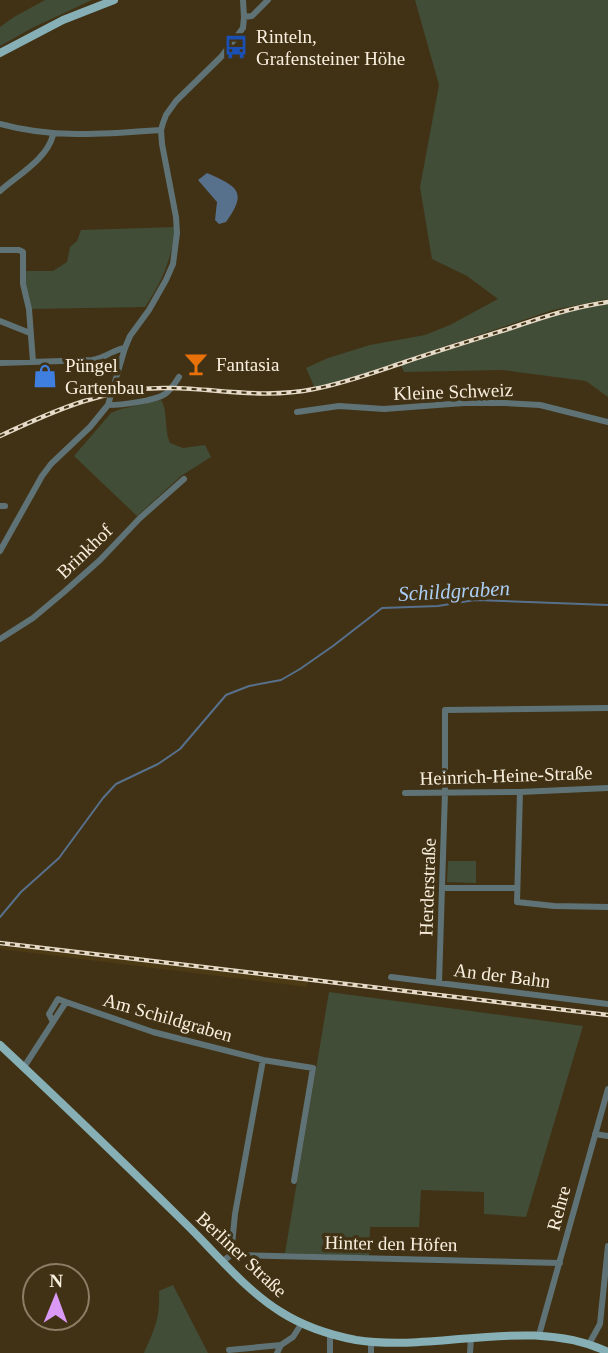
<svg xmlns="http://www.w3.org/2000/svg" width="608" height="1353" font-family="'Times New Roman',serif">
<rect width="100%" height="100%" fill="#413215"/>
<!-- built -->
<path fill="#4c3a14" d="M0,941l92,10 217,27 -2,9 -307,-38z"/>
<!-- green -->
<path fill="#414d37" d="M45,0h47l-60,28 -32,18v-19l14,-10z
M415,0h193v299l-55,11 -184,62 -39,12 -10,3 -6,-1 -8,-18 22,-10 42,-13 55,-10 25,-10 48,-26 -31,-23 -35,-17 -12,-72 19,-102z
M177,227c-7,33 -13,52 -32,80l-116,2 -6,-38h30l14,-9 3,-15 7,-6 4,-11z
M608,304v93l-22,-16 -84,-11 -98,2 -3,-7 169,-54z
M161,400c7,10 3,29 9,43l13,5 22,-3 6,12 -30,19 -44,40 -63,-60 37,-43 10,-4z
M448,861h28v22l-29,-1z
M329,992l254,34 -57,191 -42,-3v-22l-63,-2 -2,37h-49l-1,29 -84,-3z
M173,1285l35,68h-64c11,-25 16,-34 15,-62z"/>
<!-- water -->
<path fill="#57708c" d="M207,173c29,13 42,18 19,49l-7,2 -4,-4 2,-18 -19,-22z"/>
<g fill="none" stroke-linecap="round" stroke-linejoin="round">
<!-- stream -->
<path stroke="#57708c" stroke-width="2" d="M0,917l21,-25 38,-34 44,-60 13,-14 42,-20 22,-15 46,-54 23,-9 32,-6 19,-11 33,-23 49,-38 56,-2 37,-6 133,5"/>
<!-- minor -->
<path stroke="#5f7376" stroke-width="6" d="M244,17l8,-1 16,-16
M0,124c53,15 107,10 161,6
M0,191c18,-16 47,-32 53,-56
M0,250h19l4,2v32l6,25 4,53
M0,321l30,12
M0,363l92,-3c14,-2 22,-11 33,-12
M108,405c13,0 47,-4 57,-11 6,-4 10,-11 14,-17
M297,412l42,-6 45,3 80,-6h41l35,2 68,17
M0,506h5
M0,551l42,-75 9,-12 39,-37 18,-22 17,-57 5,-12 19,-26 17,-30 7,-16 4,-31 -1,-16 -14,-73 -1,-14 2,-7 3,-8 10,-14 45,-44 22,-29 1,-11 -1,-17
M0,639l33,-21 31,-26 36,-32 40,-42 44,-39
M520,792l-3,110 37,4 54,1
M405,793l115,-1 88,-4
M442,888h75
M391,977l217,27
M439,983l6,-191v-82l163,-2
M53,1022l-4,-8 9,-15 8,3
M263,1060l50,8 -19,113
M24,1067l42,-65 87,30 110,28 -28,154 -4,41
M595,1134l13,2
M223,1261l8,-6 329,8
M539,1335l69,-246
M371,1341v12
M589,1344l11,-20 8,-78
M229,1350l52,-5
M277,1353l4,-8 12,-8 9,-14
M330,1353v-19
M470,1353l1,-15"/>
<!-- major -->
<path stroke="#86b0b6" stroke-width="8" d="M0,53l63,-33 51,-20
M0,1045c62,58 123,117 184,177 31,30 60,67 97,90 22,14 49,23 75,28 83,13 173,-25 252,12"/>
<!-- rail casing -->
<g stroke="#e6dbc9" stroke-width="4.5">
<path id="rail" d="M0,436c55,-26 109,-50 171,-48 48,1 95,11 143,1 31,-6 61,-17 91,-27 35,-12 71,-23 106,-34 32,-11 63,-21 97,-26
M0,943l608,72"/>
</g>
<!-- rail -->
<use href="#rail" stroke="#413215" stroke-width="2" stroke-dasharray="5" stroke-linecap="butt"/>
</g>
<!-- icons -->
<defs>
<g id="bus-bare" transform="scale(1.89)"><path d="M-5-6H5V4H4V6H2V4H-2V6H-4V4H-5ZM-3.5-4V0h7V-4ZM-3.5 1.2v1.5H-2V1.2ZM2 1.2v1.5H3.5V1.2Z" fill="#1a4fb4" stroke="#413215" stroke-width="2.5" paint-order="stroke"/></g>
<g id="bar-bare" transform="scale(1.89)"><path d="M-6-5H6L.8 .8V4.5H3.5V6h-7V4.5H-.8V.8Z" fill="#e8710a" stroke="#413215" stroke-width="2.5" paint-order="stroke"/></g>
<g id="shop-bare" transform="scale(1.89)"><path d="M-5-2.5h2.3a2.7 3.5 0 0 1 5.4 0H5L5.5 6h-11ZM-1.5-2.5h3a1.5 2.3 0 0 0-3 0Z" fill="#3f7fe0" stroke="#413215" stroke-width="2.5" paint-order="stroke"/></g>
</defs>
<g fill-rule="evenodd">
<use href="#bus-bare" x="236" y="47"/>
<use href="#bar-bare" x="196" y="364"/>
<use href="#shop-bare" x="45" y="376"/>
</g>
<g text-anchor="middle" stroke-width="7" stroke-linejoin="round" paint-order="stroke">
<!-- poi labels -->
<g font-size="19" fill="#f9efde" stroke="#413215" text-anchor="start">
<text x="256" y="43">Rinteln,<tspan x="256" dy="22">Grafensteiner Höhe</tspan></text>
<text x="216" y="371">Fantasia</text>
<text x="65" y="372">Püngel<tspan x="65" dy="22">Gartenbau</tspan></text>
</g>
<!-- street labels -->
<g font-size="19" fill="#f9efde" stroke="#413215">
<text transform="translate(453 391) rotate(-2)" y="7">Kleine Schweiz</text>
<text transform="translate(84 551) rotate(-44)" y="7">Brinkhof</text>
<text transform="translate(506 775) rotate(-2)" y="7">Heinrich-Heine-Straße</text>
<text transform="translate(427 887) rotate(-88)" y="7">Herderstraße</text>
<text transform="translate(502 975) rotate(7)" y="7">An der Bahn</text>
<text transform="translate(168 1017) rotate(16)" y="7">Am Schildgraben</text>
<text transform="translate(558 1208) rotate(-75)" y="7">Rehre</text>
<text transform="translate(391 1243) rotate(1)" y="7">Hinter den Höfen</text>
<text transform="translate(242 1254) rotate(43)" y="7">Berliner Straße</text>
</g>
<!-- water labels -->
<g font-size="21" font-style="italic" fill="#abcef5" stroke="#413215">
<text transform="translate(454 591) rotate(-3)" y="7">Schildgraben</text>
</g>
</g>
<!-- north arrow -->
<g transform="translate(56 1297) rotate(1)"><circle r="33" fill="#413215" stroke="#8b7e65" stroke-width="2"/>
<path d="M0-5L12 26L0 18L-12 26Z" fill="#db99f6"/>
<text y="-10" font-size="19" font-weight="bold" text-anchor="middle" fill="#f9efde">N</text>
</g>
</svg>
